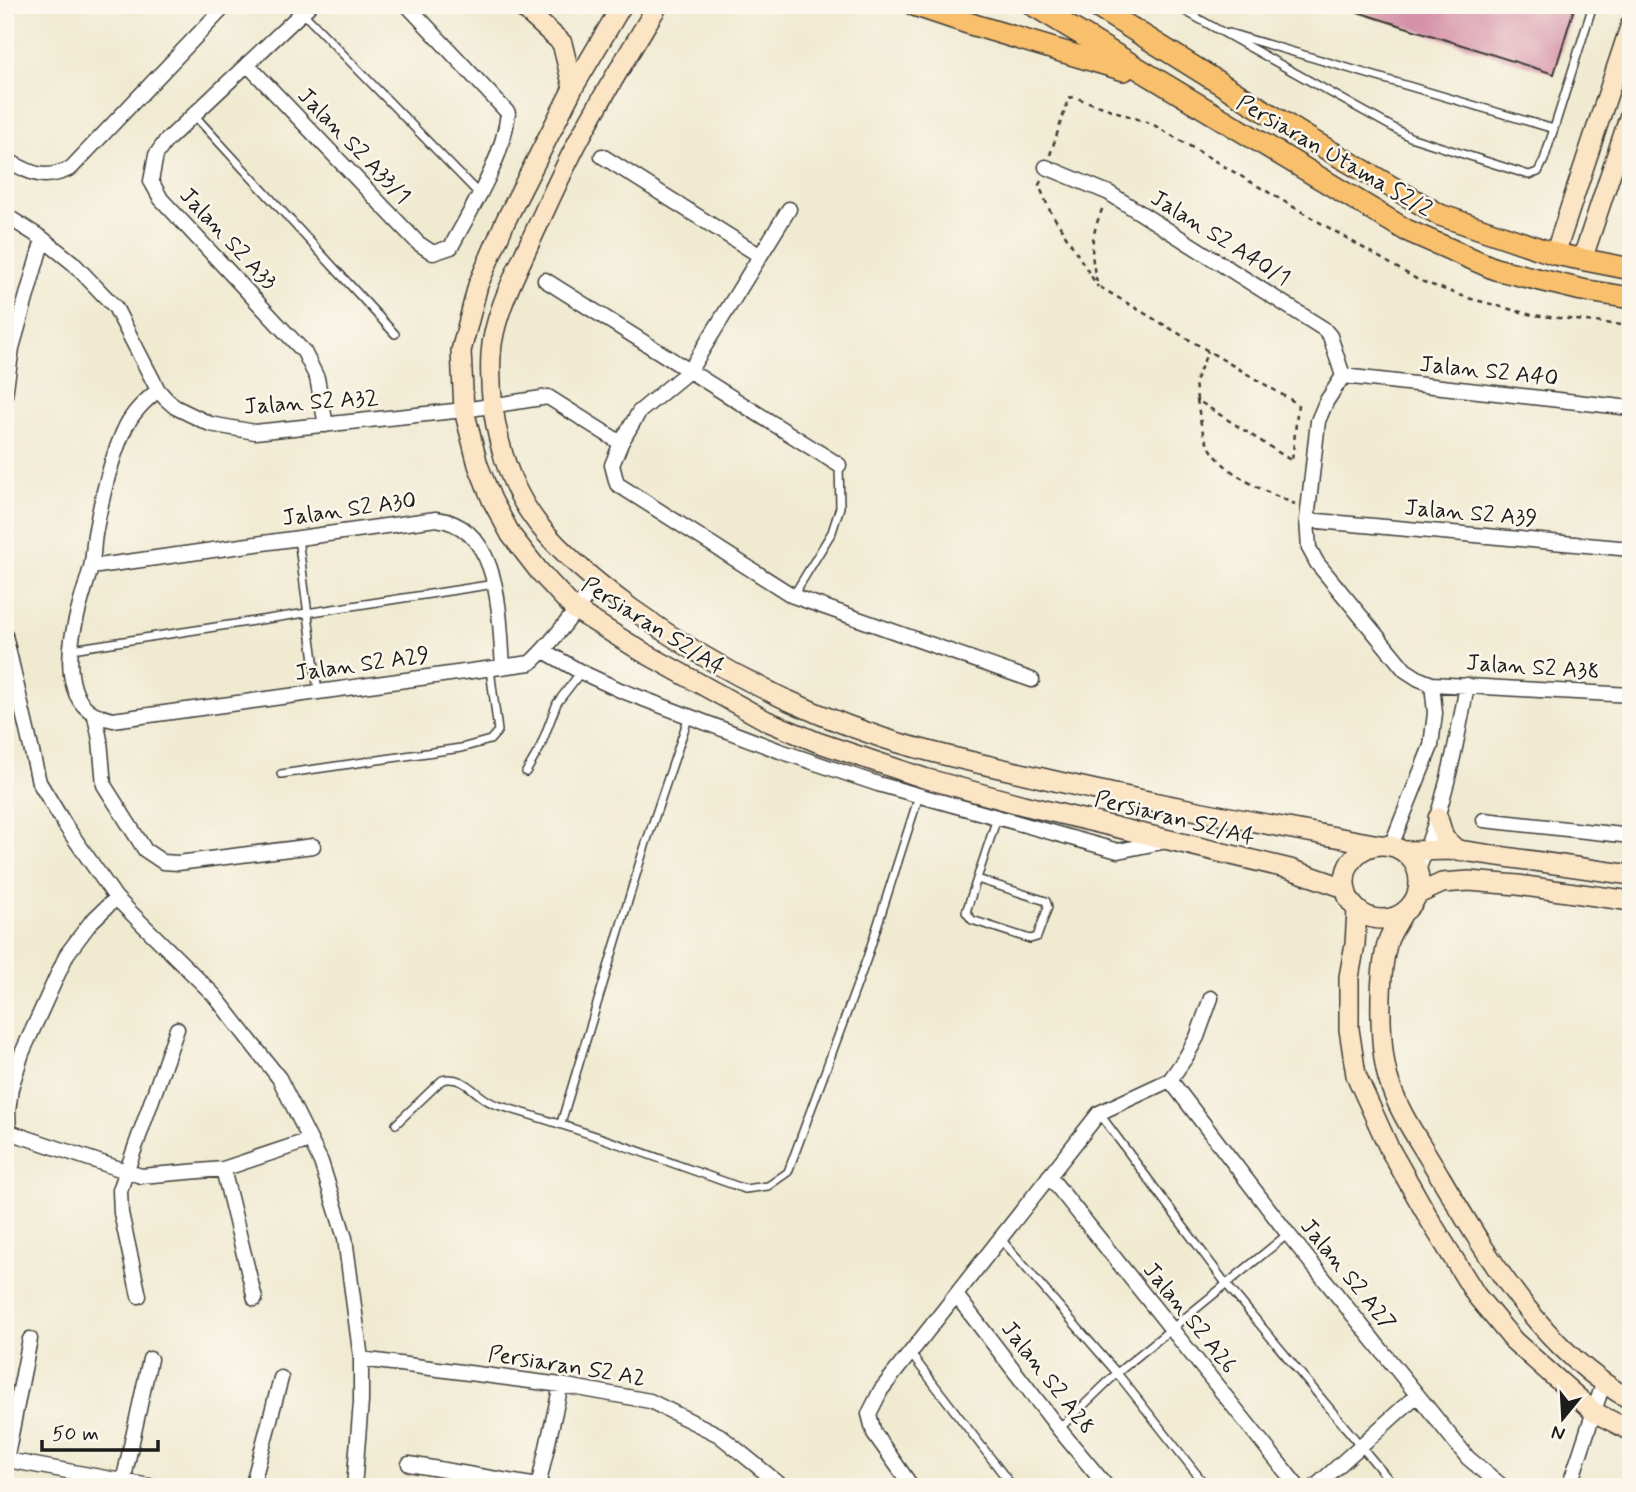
<svg xmlns="http://www.w3.org/2000/svg" width="1636" height="1492" font-family="Mynerve,sans-serif">
<rect width="100%" height="100%" fill="#fbf7ec"/>
<filter id="ink" filterUnits="userSpaceOnUse"><feTurbulence type="fractalNoise" baseFrequency=".0143" numOctaves="2"/><feDisplacementMap in="SourceGraphic" scale="14" xChannelSelector="R" yChannelSelector="G"/><feConvolveMatrix kernelMatrix="1 2 1 2 8 2 1 2 1" color-interpolation-filters="sRGB"/></filter>
<filter id="wash" filterUnits="userSpaceOnUse"><feTurbulence type="fractalNoise" baseFrequency=".00686" numOctaves="4" result="noise"/><feDisplacementMap in="SourceGraphic" scale="28" xChannelSelector="R" yChannelSelector="G"/><feGaussianBlur stdDeviation="1.57" result="paint"/><feColorMatrix in="noise" values="0 0 0 0 0 0 0 0 0 0 0 0 0 0 0 0 0 1.4 0 .05"/><feComposite in="paint" operator="in"/></filter>
<g filter="url(#wash)">
<rect width="100%" height="100%" fill="#f0ead1"/>
<g id="blocks">
<!-- building -->
<path fill="#d591a8" d="M1346,5h229l-21,69 -209,-66z"/>
</g>
</g>
<g filter="url(#ink)">
<use href="#blocks" fill-opacity="0" stroke="#3c3b37" stroke-width="2"/>
<g fill="none" stroke-linecap="round" stroke-linejoin="round">
<!-- lane casing -->
<g stroke="#3c3b37" stroke-width="10">
<path id="lane" d="M1174,5l236,132 119,38 9,-3 6,-12 49,-155
M1621,5l10,3
M302,12l177,182
M1229,33l325,96
M194,115l201,219
M298,538l20,153
M793,596l39,-64 8,-25 -1,-42
M72,649l423,-65
M526,772l14,-24 17,-45 24,-31
M281,774l180,-26 29,-8 8,-9 -8,-62
M977,879l69,22 2,6 -11,30 -7,2 -58,-19 -6,-8 31,-94
M1099,1113l128,172 168,202
M561,1123l81,-268 47,-139
M396,1124l46,-44c25,-6 34,19 55,25 84,24 166,55 248,84l23,-3 20,-14 79,-214 52,-162
M1000,1238l117,135 90,114
M910,1353l103,134
M1059,1429l58,-56 171,-139"/>
</g>
<!-- street casing -->
<g stroke="#3c3b37" stroke-width="17">
<path id="street" d="M310,5l-145,137 -9,13 -5,26 10,18 143,153 13,26 9,47
M247,64l171,179 15,10 18,-6c22,-42 52,-86 57,-134l-101,-108
M602,156l157,99
M5,159c26,14 38,23 66,9l155,-163
M1046,167l63,26 215,136 6,7 13,40
M5,215l38,24 30,24 42,44 43,83 8,9 9,8 35,17 45,8 209,-22 84,-13 73,46 -9,22 5,19 176,112 239,84
M545,280l294,185
M1343,376l-17,26 -8,19 -11,99 2,28 8,15 88,107 14,9 13,5 199,11
M1343,376l288,32
M158,390c-13,11 -24,21 -32,36 -14,29 -24,71 -30,103 -3,13 -2,26 -5,38 -10,37 -29,83 -17,121 6,20 20,28 39,32l417,-57c26,-23 45,-54 68,-80
M5,395l7,-47 31,-109
M621,443l18,-31 51,-42 99,-161
M1307,520l324,29
M91,567l345,-48c66,8 63,98 67,148
M5,635l34,147 26,43 51,73 98,97 65,83 42,84 24,76 16,121v43l-7,85
M544,651l37,21 39,18 160,61 98,33 240,67 49,-10
M95,716l5,24 4,45 41,65 18,12 15,1 135,-17
M1484,820l147,16
M1391,846l40,-100 4,-33 -3,-29
M1418,870c25,-60 38,-121 49,-185
M1170,1080l118,154 180,224 35,29
M9,1132l132,44 82,-7 87,-29
M5,1150l4,-18 -1,-20 3,-24 11,-35 45,-99 24,-32 25,-24
M223,1169l32,130
M1049,1176l249,311
M956,1295l103,134 48,58
M139,1296l-18,-83 -1,-23 57,-161
M361,1359l200,26 89,16 69,34 64,52
M7,1460l148,27
M409,1464l135,23
M5,1465l25,-126
M122,1487l28,-128
M252,1487l29,-109
M538,1487l23,-102
M912,1487l-38,-54 -5,-19 12,-24 218,-277 71,-33 16,-23 11,-20 14,-39
M1315,1487l102,-92
M1569,1487l34,-103"/>
</g>
<!-- secondary casing -->
<g stroke="#3c3b37" stroke-width="22">
<path id="secondary" d="M520,5l42,38 11,45
M622,5l-49,83 -68,134 -27,63 -17,66 3,59 14,55 14,35 19,35 28,36 35,38 67,42 126,70 50,21 107,36 99,27 267,64 55,19
M658,5c-26,43 -52,85 -76,129 -19,35 -35,72 -52,108 -15,33 -37,75 -39,112 -3,57 11,124 47,170 26,32 60,60 94,85 76,55 161,99 251,129 52,17 106,27 159,40 112,26 224,46 337,67
M1555,254l76,-230
M1582,260l49,-148
M1438,818l6,20 13,12
M1345 882a37 37 0 1 1 74 0a37 37 0 1 1-74 0Z
M1403,851l54,-1 174,25
M1418,894l24,-11 27,-2 49,4 113,16
M1357,910l-2,34 -6,33v52l7,46 33,73 42,74 45,73 38,46 80,71 37,19
M1403,913c-5,9 -12,19 -15,28 -10,34 -9,104 0,137 9,32 30,61 47,90 51,86 105,181 196,232"/>
</g>
<!-- primary casing -->
<g stroke="#3c3b37" stroke-width="24">
<path id="primary" d="M914,5l60,20 150,45
M1033,5l373,225 89,39 87,21 49,8
M1094,5l217,135 129,75 115,39 76,15"/>
</g>
<!-- path -->
<path stroke="#3c3b37" stroke-width="2.5" stroke-dasharray="5 5" stroke-linecap="butt" d="M1050,155l19,-57 5,-1 78,27 266,156 50,18 64,17 99,11
M1041,181l-2,4 10,24 49,78
M1097,282c-8,-31 -6,-46 6,-75
M1100,287l198,117 -6,57 -95,-61 -2,-18 13,-31
M1197,400c2,10 3,22 6,32 11,39 59,58 92,72"/>
<!-- lane -->
<use href="#lane" stroke="#fff" stroke-width="7"/>
<!-- street -->
<use href="#street" stroke="#fff" stroke-width="14"/>
<!-- secondary -->
<use href="#secondary" stroke="#fce5c4" stroke-width="19"/>
<!-- primary -->
<use href="#primary" stroke="#f8bf6c" stroke-width="21"/>
</g>
</g>
<g text-anchor="middle" stroke-width="5" stroke-linejoin="round" paint-order="stroke">
<!-- street labels -->
<g font-size="23" fill="#1c1c1c" stroke="#fbf7ec">
<text transform="translate(355 145) rotate(46)" y="8">Jalan S2 A33/1</text>
<text transform="translate(1335 155) rotate(30)" y="8">Persiaran Utama S2/2</text>
<text transform="translate(1221 237) rotate(32)" y="8">Jalan S2 A40/1</text>
<text transform="translate(229 238) rotate(47)" y="8">Jalan S2 A33</text>
<text transform="translate(1489 370) rotate(6)" y="8">Jalan S2 A40</text>
<text transform="translate(311 401) rotate(-4)" y="8">Jalan S2 A32</text>
<text transform="translate(349 508) rotate(-8)" y="8">Jalan S2 A30</text>
<text transform="translate(1471 512) rotate(5)" y="8">Jalan S2 A39</text>
<text transform="translate(654 625) rotate(32)" y="8">Persiaran S2/A4</text>
<text transform="translate(362 663) rotate(-8)" y="8">Jalan S2 A29</text>
<text transform="translate(1533 666) rotate(4)" y="8">Jalan S2 A38</text>
<text transform="translate(1175 817) rotate(14)" y="8">Persiaran S2/A4</text>
<text transform="translate(1349 1274) rotate(51)" y="8">Jalan S2 A27</text>
<text transform="translate(1191 1317) rotate(51)" y="8">Jalan S2 A26</text>
<text transform="translate(567 1365) rotate(9)" y="8">Persiaran S2 A2</text>
<text transform="translate(1049 1377) rotate(52)" y="8">Jalan S2 A28</text>
</g>
</g>
<!-- margin -->
<rect width="1636" height="1492" fill="none" stroke="#fbf7ec" stroke-width="28"/>
<!-- north arrow -->
<g transform="translate(1563 1418) rotate(198)" stroke="#fbf7ec" stroke-width="5" paint-order="stroke">
<path d="M0-5L12 26L0 18L-12 26Z" fill="#1c1c1c"/>
<text y="-10" font-size="19" font-weight="bold" text-anchor="middle" fill="#1c1c1c">N</text>
</g>
<!-- scale -->
<path d="M42 1440v10h116v-10" fill="none" stroke="#1c1c1c" stroke-width="3.5"/>
<text x="52" y="1440" font-size="21" fill="#1c1c1c" stroke="#fbf7ec" stroke-width="5" paint-order="stroke">50 m</text>
</svg>
